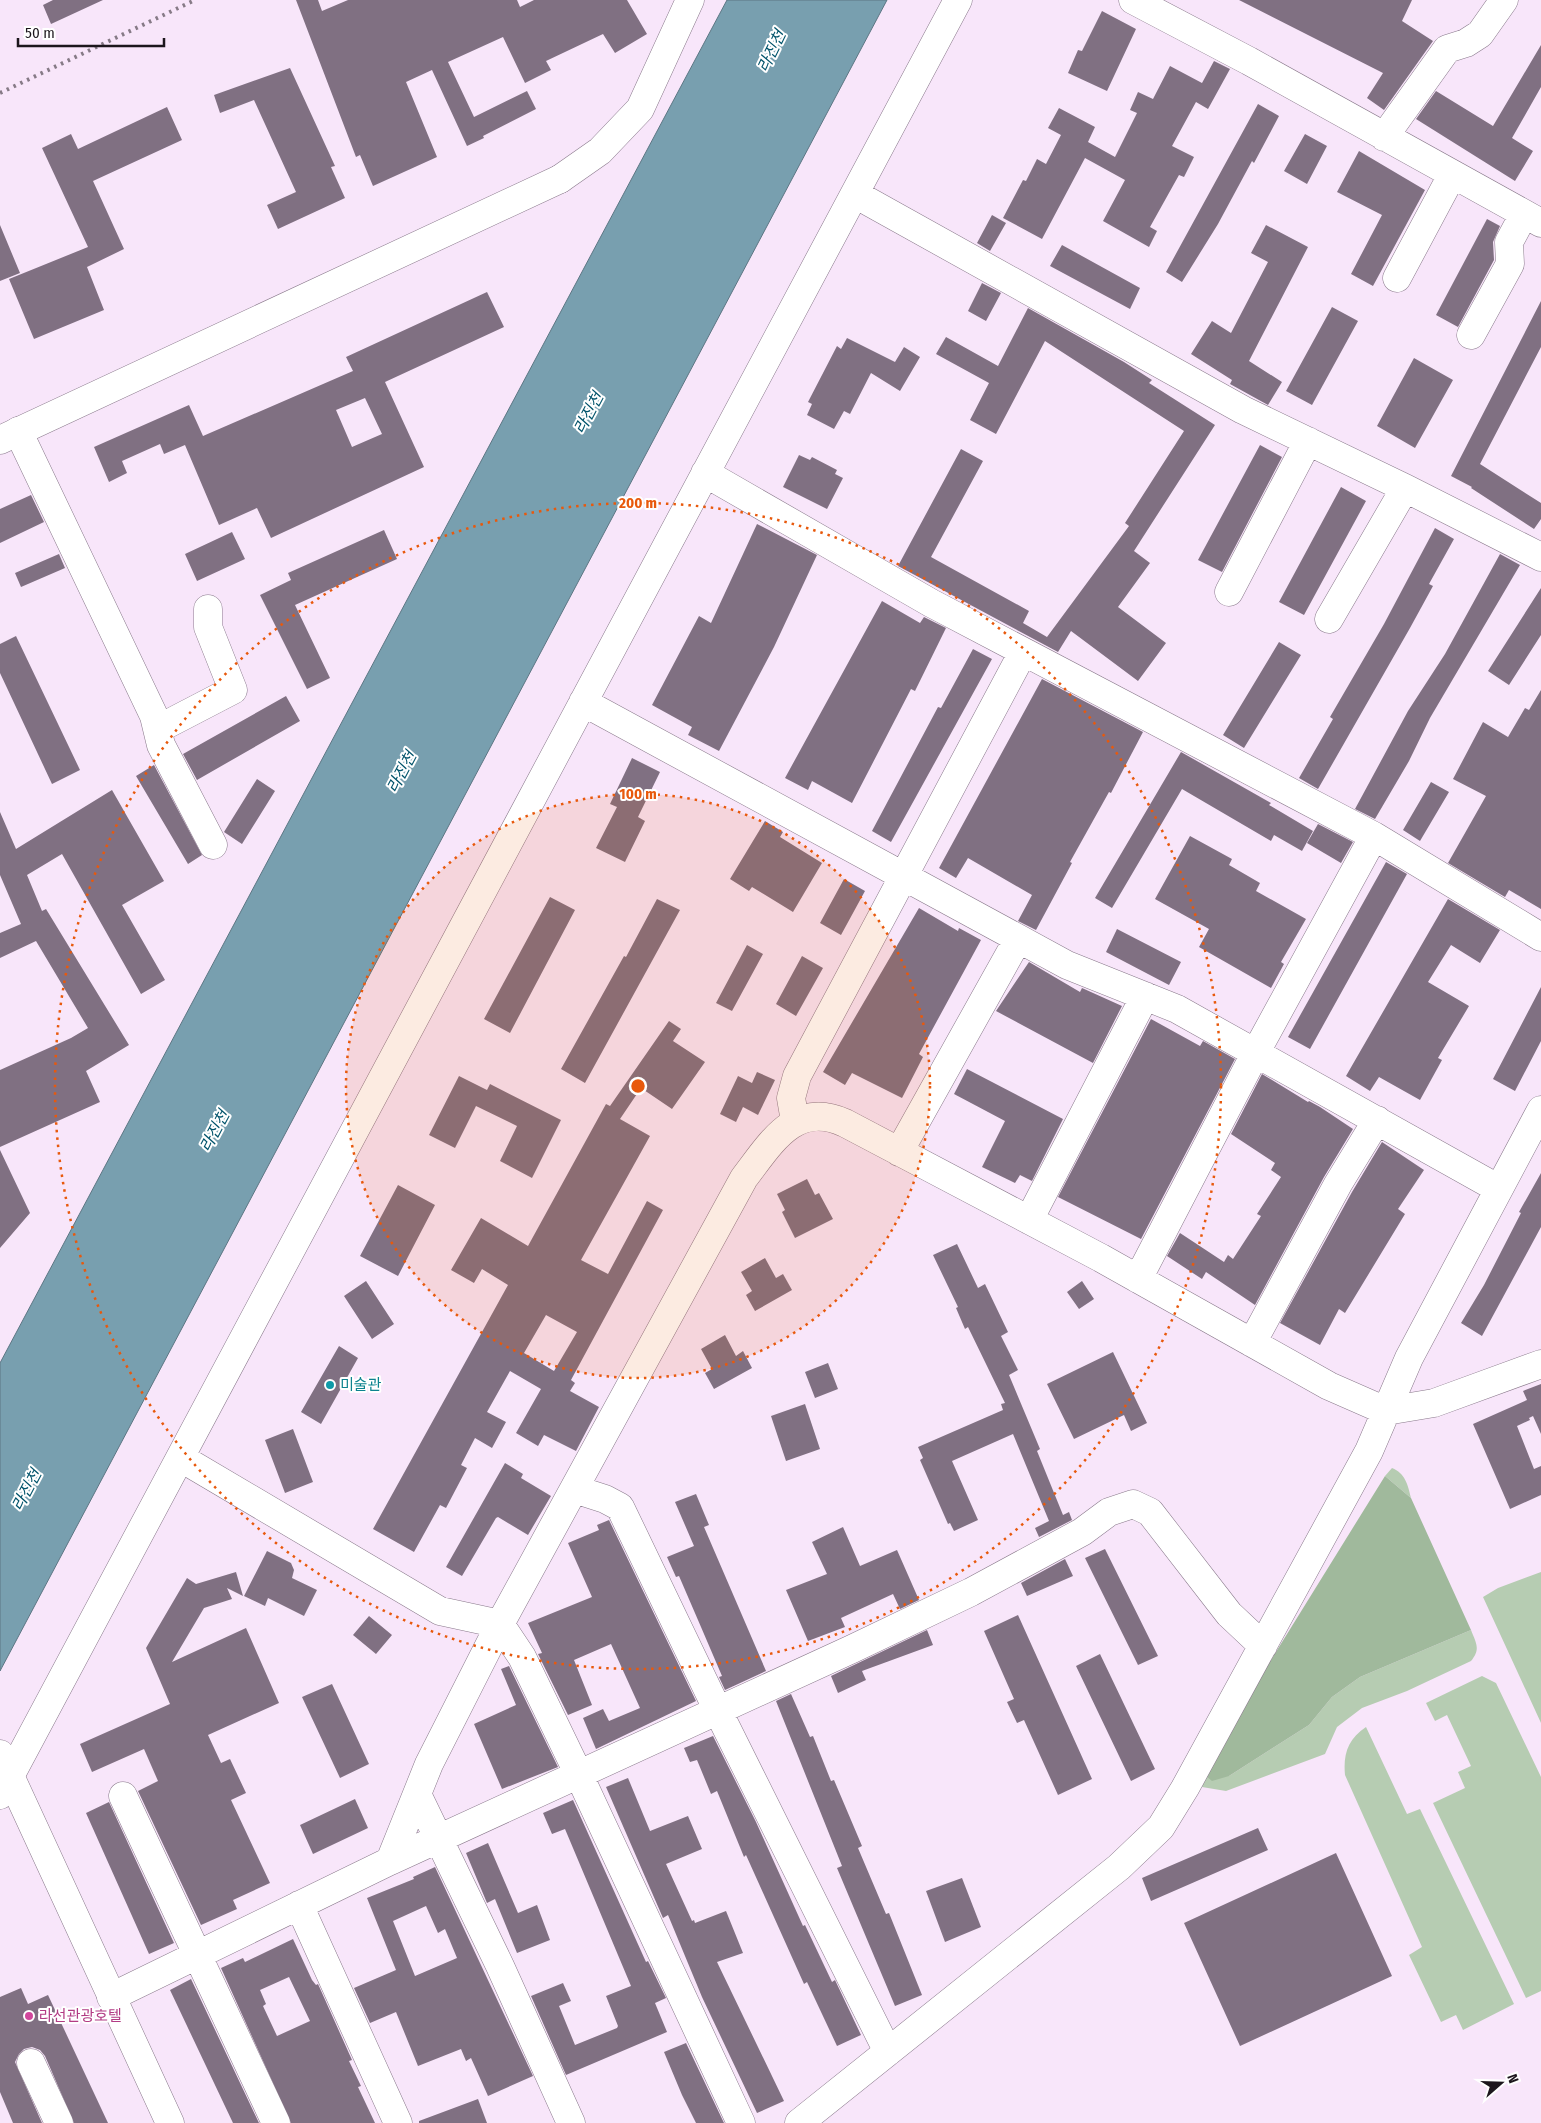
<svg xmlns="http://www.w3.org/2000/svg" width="1541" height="2123" font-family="'Fira Sans Condensed','Noto Sans KR',sans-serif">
<rect width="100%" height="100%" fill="#f8e6fa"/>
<!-- green -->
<path fill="#b6ccb2" d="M1392,1468c13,5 16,17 19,30l-26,-22z
M1541,1572v151l-58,-126 15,-9z
M1471,1630c5,13 10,19 0,31l-64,30 -45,17 -25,19 -12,27 -99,37 -24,-4 4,-11h23l80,-51 23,-28 28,-20z
M1482,1676l14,7 45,94v214l-15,7 -93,-195 32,-15 -7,-16 13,-6 -24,-51 -12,6 -9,-18z
M1366,1727l41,87 13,-5 94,195 -51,26 -7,-15 -15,7 -32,-67 13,-8 -77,-172c-2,-21 3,-36 21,-48z"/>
<!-- forest -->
<path fill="#a0b99c" d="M1385,1476l26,22 60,132 -111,47 -28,20 -23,28 -80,51 -17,5 -6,-5 1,-13z"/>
<!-- water -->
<path fill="#789faf" stroke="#5c7683" d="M727,0h160l-887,1671v-308z"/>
<!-- building -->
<path fill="#807082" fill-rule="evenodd" d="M53,0h50l-52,24 -8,-19z
M296,0h22l4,11 26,-11h169l3,7 14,-7h93l20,34 -32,19 -12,-19 -57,27 5,9 -26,13 -22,-46 -55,25 26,55 53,-26 9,18 -53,27 1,2 -17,8 -35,-76 -26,12 31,75 -64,29 -13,-31 -4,2z
M1239,0h173l-10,21 31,20 -49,69 -17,-12 16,-25z
M1102,11l34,18 -29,62 -39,-18 10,-23 4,1z
M1541,45v42l-29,51 21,13 -18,30 -99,-62 20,-28 57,35z
M1214,61l16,8 -22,40 -12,-7 -24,44 22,11 -10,20 -5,-2 -29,52 7,4 -8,16 -46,-26 22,-41 -40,-22 -43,81 -39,-21 20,-38 3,1 11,-22 9,5 15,-29 -13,-7 11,-20 36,19 -7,15 27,15 22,-44 -7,-3 8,-18 15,7 17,-33 32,17z
M290,68l45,98 -4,1 14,31 -67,31 -11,-24 29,-13 -42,-92 -34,13 -6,-18z
M1258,104l21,12 -25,47 -2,-2 -34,63 -36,58 -16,-10z
M167,107l15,33 -89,41 31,68 -37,18 17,43 -70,29 -25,-60 79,-32 -46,-99 29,-14 7,15z
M1305,134l22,12 -20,38 -23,-13z
M1359,151l66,39 -52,96 -22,-12 31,-59 -45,-23z
M992,215l14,8 -16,28 -13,-8z
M1487,219l13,7 -7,16 1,18 -36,67 -22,-12z
M0,225l20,48 -20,8z
M1266,225l42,22 -59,114 33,21 -14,23 -38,-21 2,-4 -41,-26 21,-33 19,12 37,-71 -17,-9z
M1062,245l78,43 -10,21 -80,-43z
M982,283l19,10 -15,28 -18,-10z
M487,292l17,35 -119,55 39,85 -153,71 -14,-30 -38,17 -34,-80 -21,9 -4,-10 -38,17 5,12 -18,9 -15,-35 95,-42 14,31 150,-65 -7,-14zM365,398l17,36 -30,13 -16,-37z
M1541,301v46l-61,117 61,39v16l-7,10 -63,-41 1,-1 -21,-11z
M1332,307l26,14 -46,84 -26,-14z
M1028,308l96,54 28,18 -3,3 66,42 -81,126 16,12 -32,44 48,36 -28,38 -67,-50 -13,21 -160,-86 63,-117 22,12 -52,96 98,54 -6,12 24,14 82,-111 -4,-3 59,-92 -139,-90 -49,93 -26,-14 19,-37 -53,-29 10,-17 52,29z
M847,338l48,24 9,-15 16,10 -20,34 -29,-18 -21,41 -6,-3 -10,18 -27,-14 5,-11 -4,-2 29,-56 4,3z
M1414,358l39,22 -38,68 -38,-22z
M1260,445l22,12 -60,115 -24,-12z
M799,455l11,5 2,-3 25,13 -2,4 8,4 -16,31 -44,-22z
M1341,487l25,14 -62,114 -25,-13z
M31,495l13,27 -44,21v-34z
M757,524l60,31 -43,92 -55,104 -31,-16 4,-8 -40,-22 47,-89 12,7z
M1435,528l19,11 -25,45 4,2 -23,42 -92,161 -19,-11 34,-59 -3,-2 54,-93z
M384,530l13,29 -102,46 35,73 -23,11 -47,-94 31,-15 -3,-7z
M232,532l13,27 -48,22 -12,-27z
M59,554l6,14 -44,19 -6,-14z
M1500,554l20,11 -90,153 -21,43 -34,58 -20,-10 53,-98 37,-57z
M1541,588v47l-32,50 -21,-14z
M882,601l38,22 4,-6 22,11 -31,63 -4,-2 -59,114 -40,-22 -4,9 -23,-12z
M16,636l64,134 -28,14 -52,-111v-29z
M1279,642l22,13 -57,93 -21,-13z
M973,649l19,10 -101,183 -19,-11 66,-124 3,1z
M1042,679l101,53 -32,61 -2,-1 -39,70 2,1 -36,67 -18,-9 14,-26 -64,-37 -12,20 -17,-10z
M1541,690v219l-32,-19 -4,7 -57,-34 38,-67 -33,-17 30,-57 25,15 17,-29 4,2z
M286,696l14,25 -103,59 -14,-26z
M1181,752l90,51 -2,2 44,26 -11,20 -28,-16 -3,6 -89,-52 -70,119 -17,-10z
M632,758l28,14 -22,45 7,4 -20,41 -29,-14 21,-41 -7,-3z
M154,765l48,90 -14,9 -52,-88z
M257,779l18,12 -33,53 -18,-12z
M1431,782l18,10 -29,49 -17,-11z
M112,790l52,91 -42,24 43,75 -24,14 -79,-140 -35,21 15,36 4,-2 83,136 -43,26 14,31 -100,45v-77l71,-32 17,-10 -52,-87 -36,17v-25l21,-9 -21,-49v-63l16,37z
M765,821l18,11 -3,5 42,26 -29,49 -41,-25 -3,4 -19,-12z
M1318,824l35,18 -12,21 -34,-20z
M1190,836l42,23 -3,6 31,18 -4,8 50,28 -25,43 3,2 -13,24 -72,-41 10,-18 -54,-30z
M1386,862l21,12 -97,175 -22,-12z
M844,879l21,12 -24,44 -21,-12z
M550,897l25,13 -65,123 -26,-14z
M657,899l23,11 -95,173 -24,-14 63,-113 2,1z
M1448,899l52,31 -20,33 -29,-18 -23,37 41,24 -31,52 4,2 -22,40 -41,-23 -9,14 -24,-15z
M919,908l39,23 1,-3 22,12 -62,114 4,3 -21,41 -50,-25 -7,12 -22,-13z
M1117,929l64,33 -12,23 -63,-33z
M747,945l16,9 -31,57 -16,-8z
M802,956l21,12 -27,48 -20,-12z
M1029,962l51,30 2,-4 40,18 -29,57 -97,-52z
M1541,987v54l-26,50 -22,-12z
M1151,1019l49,27 3,-5 32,18 -94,180 -83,-42z
M669,1021l12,8 -8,12 32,21 -33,47 -31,-21 -21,31 30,17 -69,124 27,14 39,-73 16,9 -92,170 4,3 -5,8 29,16 -23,44 -32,-16 -6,11 -22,-13 25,-44 -31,-18 -23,41 19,10 -14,26 -17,-10 -14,27 6,3 -21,40 -6,-3 -26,47 -41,-23 135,-244 -26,-16 -8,14 -23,-13 30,-52 47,28 78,-142 4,2zM546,1315l31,17 -23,39 -30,-18z
M967,1069l96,50 -31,62 -12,-6 -5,8 -33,-16 23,-46 -51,-27z
M757,1072l18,8 -17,35 -15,-8 -7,15 -16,-8 18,-38 14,7z
M1262,1074l46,28 1,-1 11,6 33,22 -29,48 -69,128 -49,-33 -4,7 -35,-23 13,-23 44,29 4,-7 5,4 28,-43 -4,-2 24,-37 -10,-7 4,-7 -44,-29z
M459,1076l28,14 3,-6 71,36 -29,58 -32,-17 17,-35 -41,-20 -21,42 -26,-13z
M1382,1142l42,28 -26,39 7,5 -60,99 -6,-4 -19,36 -40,-22 72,-131z
M0,1150l30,63 -30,35z
M1541,1173v54l-59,109 -21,-13 23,-38 37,-72 -2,-1z
M807,1179l8,16 4,-2 14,26 -38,19 -13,-26 3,-2 -8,-16z
M398,1185l37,20 -37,71 -38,-20z
M957,1244l21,44 7,-4 23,48 -7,4 17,34 -9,5 31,74 -3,2 26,64 6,-3 3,8 -33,17 -4,-9 14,-7 -36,-87 -61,27 26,59 -24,11 -4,-8 -2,1 -28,-64 3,-2 -5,-11 85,-37 -2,-6 4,-1 -37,-76 -3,2 -9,-21 2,-1 -25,-52z
M765,1258l11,20 7,-4 9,16 -37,21 -9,-16 6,-4 -11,-19z
M366,1281l28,43 -22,15 -28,-43z
M1082,1281l12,18 -15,10 -12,-17z
M725,1335l11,21 7,-5 9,17 -38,21 -9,-16 7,-4 -11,-20z
M339,1346l19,12 -37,66 -20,-12z
M1113,1352l34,71 -16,8 -7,-16 -50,24 -27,-55z
M828,1363l10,26 -23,9 -10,-26z
M1541,1384v50l-8,-18 -4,2 1,2 -13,6 17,43 7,-3v29l-31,14 -37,-85 54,-24 -4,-9z
M805,1404l15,45 -34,12 -15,-45z
M293,1429l20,53 -28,11 -20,-53z
M505,1463l18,11 -2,4 30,18 -23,39 -30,-18 -2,1 -34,58 -16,-9z
M696,1494l13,31 -5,2 62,144 -41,19 -6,-13 3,-1 -21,-49 -22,-51 -3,1 -9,-20 27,-11 -19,-44z
M609,1520l87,181 -100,48 -13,-31 20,-9 6,12 31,-13 -29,-64 -37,16 18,45 -24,10 -30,-61 4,-1 -14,-30 64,-26 -24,-54 31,-13 -2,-5z
M843,1527l17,39 37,-16 22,50 -19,9 -7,-15 -52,24 4,9 -37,14 -22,-51 41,-16 -15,-32z
M1105,1549l53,107 -20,9 -53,-107z
M267,1551l24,12 3,7 -2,8 25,12 -13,26 -36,-18 -3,8 -21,-10z
M1065,1559l8,17 -46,20 -6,-13z
M236,1572l7,24 -16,-8 5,11 -28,9 -32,54 74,-34 33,75 -71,32 13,28 9,-4 16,34 -15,7 39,83 -37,17 4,9 -36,16 -63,-134 20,-10 -14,-32 -52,23 -12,-28 90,-40 -24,-56 41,-70 9,6z
M1018,1615l74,164 -34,16 -34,-75 -7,3 -10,-21 7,-3 -30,-68z
M369,1616l23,19 -16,19 -23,-19z
M927,1630l6,15 -71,26 4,9 -28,13 -7,-17z
M1100,1654l55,115 -24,12 -55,-115z
M509,1666l49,101 -56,22 -28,-65 42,-19 -15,-36z
M332,1684l37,80 -29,14 -38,-81z
M791,1694l19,43 3,-1 18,45 3,-1 28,66 -4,2 28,66 3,-1 33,82 -27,11 -58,-138 5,-2 -66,-165z
M713,1736l43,86 47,104 2,-1 27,57 3,-2 26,55 -24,11 -30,-64 -3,2 -58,-129 -2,2 -27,-66 -6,3 -14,-34 -7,2 -6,-14z
M628,1778l22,53 38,-15 14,33 -36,15 26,57 2,-1 1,3 31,-12 17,42 -26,9 67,139 -27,12 -55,-116 -34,-82 -5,3 -57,-131z
M355,1799l13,29 -55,26 -13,-29z
M573,1800l73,162 2,-1 18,37 -11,5 12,29 -101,43 -35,-79 32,-13 8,18 -12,5 16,39 42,-17 1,-2 -12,-30 25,-10 -66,-157 -13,5 -9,-21z
M109,1802l65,141 -25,11 -63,-141z
M1258,1828l10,22 -117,51 -9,-23z
M488,1843l30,70 19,-8 13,35 -33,13 -22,-54 -8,4 -21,-50z
M1336,1853l56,123 -152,70 -56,-123z
M435,1867l98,209 -45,20 -17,-38 -5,3 -5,-12 -43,17 -22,-54 -26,11 -16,-35 42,-18 -29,-72 47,-19 -1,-2zM426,1906l12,27 7,-4 12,29 -42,18 -22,-55z
M962,1878l19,49 -36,15 -19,-51z
M293,1939l19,41 4,5 2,-1 34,76 -3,1 12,25 -3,1 17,36h-84l-70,-155 22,-10 2,4zM289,1977l21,44 -33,15 -14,-30 3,-2 -6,-14z
M191,1979l68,144h-26l-63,-133z
M21,1988l7,16 20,-9 60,128h-34l-29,-67 -5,-6 -8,-3 -8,2 -5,5 -4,8 27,61h-29l-13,-31v-95z
M686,2043l38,80h-28l-14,-28 -18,-43z
M478,2099l9,24h-68v-2z"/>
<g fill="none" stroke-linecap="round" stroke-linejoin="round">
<!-- minor casing -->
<g stroke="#89798b" stroke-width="29">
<path id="minor" d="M1133,0l116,61 292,162
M1384,137l63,-88 19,-6 14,-9 24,-34
M560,179l40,-28 40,-42 50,-109
M855,194l388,216 162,78 136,69
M1397,278l55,-103
M1471,335l39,-71 -1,-22 15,-28
M18,431l136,285 7,29 52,100
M705,473l226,130 443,233 167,101
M1229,592l79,-151
M1329,619l76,-131
M583,702l484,263 110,44 322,180
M158,729l75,-39 -25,-63v-18
M795,1121l-4,-23 6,-22 226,-424
M899,1152l119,-213
M1029,1220l116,-224
M1138,1279l118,-227 118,-216
M1252,1343l86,-159 39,-64
M181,1458l259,153 60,13 22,33 57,118 162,348
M574,1489l31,10 15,8 98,204 170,341
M417,1794l83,172 71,157
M0,1795l958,-1795
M123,1796l153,327
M390,1861l462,-212 119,-57 111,-60 27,-20 24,-8 17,8 79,102 34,32
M299,1905l99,218
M111,1997l279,-136 39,-97 71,-140 244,-446c27,-35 51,-78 101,-55l256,135 228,128 57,25 48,-8 107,-39
M31,2063l28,60
M799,2123l320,-256 42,-40 24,-39 184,-337 40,-93 132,-248"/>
</g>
<!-- major casing -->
<g stroke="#89798b" stroke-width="29">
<path id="major" d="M0,440l560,-261
M0,1754l170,369"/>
</g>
<!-- minor -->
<use href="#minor" stroke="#fff" stroke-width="28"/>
<!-- major -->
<use href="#major" stroke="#fff" stroke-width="28"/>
<!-- rail -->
<path stroke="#867a86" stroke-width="4" stroke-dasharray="2.5 5" stroke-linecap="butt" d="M0,93l195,-93"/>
</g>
<!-- distance rings -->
<circle cx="638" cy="1086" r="292" fill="#e8590c" fill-opacity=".12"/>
<g fill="none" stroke="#e8590c" stroke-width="2.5" stroke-dasharray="2.5 5">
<circle cx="638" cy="1086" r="292"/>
<circle cx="638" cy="1086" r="583"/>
</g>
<!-- markers -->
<circle fill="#0f9aa8" stroke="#fff" stroke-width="2" cx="330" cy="1385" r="5"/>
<circle fill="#d1479c" stroke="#fff" stroke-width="2" cx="29" cy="2016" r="5"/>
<g text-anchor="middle" stroke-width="4" stroke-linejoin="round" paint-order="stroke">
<!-- culture labels -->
<g font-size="15" fill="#0d838f" stroke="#fff" text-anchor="start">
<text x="340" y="1390">미술관</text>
</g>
<!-- hotel labels -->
<g font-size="15" fill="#b23c85" stroke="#fff" text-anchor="start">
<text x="39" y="2021">라선관광호텔</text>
</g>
<!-- water labels -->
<g font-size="16" font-style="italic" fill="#00536b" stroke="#fff">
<text transform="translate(771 51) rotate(-64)" y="6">라진천</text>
<text transform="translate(588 413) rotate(-62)" y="6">라진천</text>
<text transform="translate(401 772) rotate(-62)" y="6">라진천</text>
<text transform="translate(214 1131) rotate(-62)" y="6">라진천</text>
<text transform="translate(26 1490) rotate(-62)" y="6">라진천</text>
</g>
</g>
<circle cx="638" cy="1086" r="8" fill="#e8590c" stroke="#fff" stroke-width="2.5"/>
<g font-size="15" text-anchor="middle" font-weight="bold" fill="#e8590c" stroke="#fff" stroke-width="4" stroke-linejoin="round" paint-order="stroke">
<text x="638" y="508">200 m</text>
<text x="638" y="799">100 m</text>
</g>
<!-- north arrow -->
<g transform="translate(1501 2083) rotate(70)" stroke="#ffffff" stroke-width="4" paint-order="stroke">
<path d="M0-4L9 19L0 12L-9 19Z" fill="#1c161c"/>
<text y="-8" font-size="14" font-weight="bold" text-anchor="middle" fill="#1c161c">N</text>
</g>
<!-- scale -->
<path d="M18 38v8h146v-8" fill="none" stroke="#1c161c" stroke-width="2.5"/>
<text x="25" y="38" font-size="15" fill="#1c161c" stroke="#ffffff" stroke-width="4" paint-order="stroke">50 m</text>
</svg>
